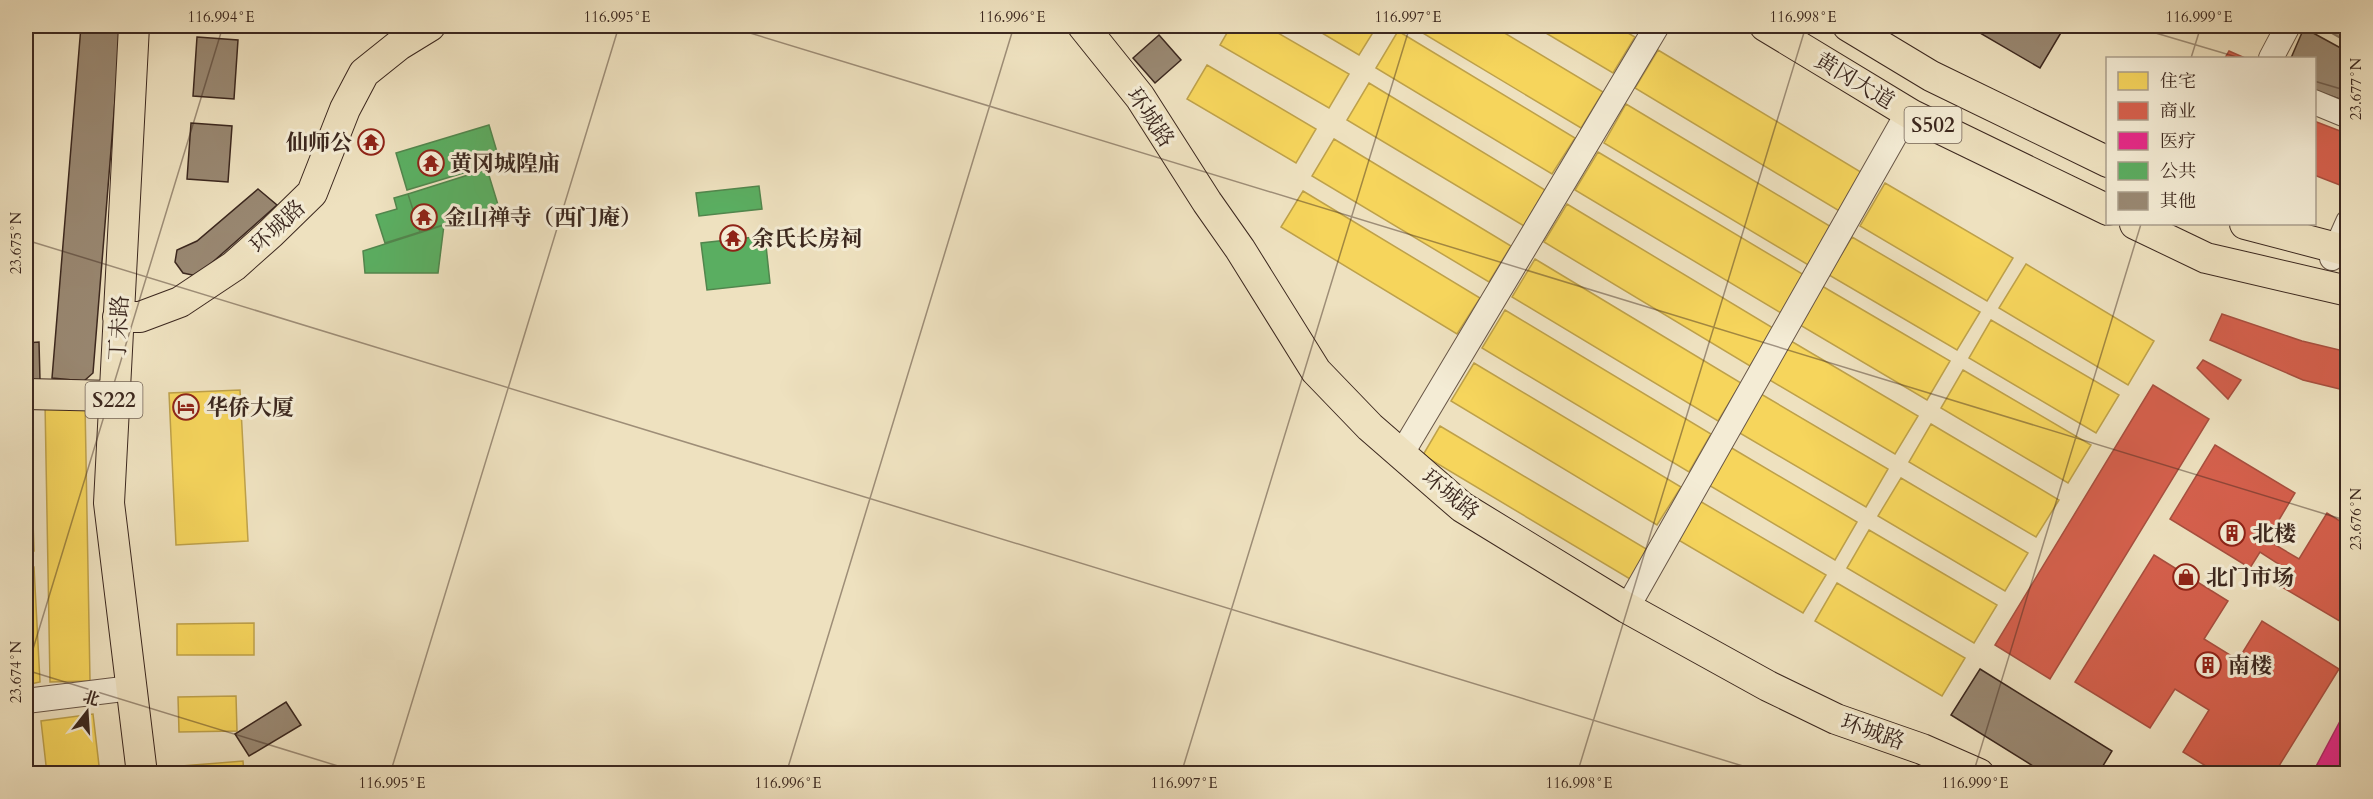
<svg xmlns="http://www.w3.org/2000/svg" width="2373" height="799" font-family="Cardo,'Noto Serif SC',serif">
<defs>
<pattern id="water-waves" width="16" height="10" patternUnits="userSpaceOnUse" patternTransform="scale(1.5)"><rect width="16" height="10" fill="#b1a289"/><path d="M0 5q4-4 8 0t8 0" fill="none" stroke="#91846f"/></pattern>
</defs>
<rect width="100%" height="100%" fill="#eee1bf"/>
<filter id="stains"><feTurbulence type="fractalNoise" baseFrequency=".00333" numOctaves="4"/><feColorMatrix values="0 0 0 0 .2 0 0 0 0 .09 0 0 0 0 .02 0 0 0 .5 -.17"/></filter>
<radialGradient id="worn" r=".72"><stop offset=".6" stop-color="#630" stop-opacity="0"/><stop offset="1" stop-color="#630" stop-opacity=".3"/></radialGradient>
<!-- water -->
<path fill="url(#water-waves)" stroke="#82715f" stroke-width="1.5" d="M2319,26h28v16z"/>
<!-- homes -->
<path fill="#f6d55c" stroke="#bea14a" stroke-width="1.5" d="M1231,26h35l83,48 -20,34 -109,-63z
M1310,26h67l-18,29z
M1411,26h82l110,66 -22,36z
M1534,26h82l19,11 -22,36z
M1398,31l177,107 -23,36 -176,-106z
M1658,50l206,124 -23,38 -206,-124z
M1207,65l109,64 -20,34 -109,-64z
M1369,83l176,107 -21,36 -177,-106z
M1626,104l207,124 -23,38 -206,-123z
M1334,139l177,107 -22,36 -177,-106z
M1598,152l206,123 -23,38 -206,-123z
M1885,183l128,75 -26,43 -127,-75z
M1303,191l177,107 -23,36 -176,-107z
M1567,204l206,124 -23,38 -206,-124z
M1852,237l128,75 -23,38 -128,-75z
M1535,259l206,124 -23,38 -206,-124z
M2026,264l128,77 -26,44 -129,-77z
M1822,286l128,75 -23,39 -127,-75z
M1505,310l206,124 -22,38 -207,-124z
M1991,320l128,75 -23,38 -127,-75z
M1791,341l127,75 -23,38 -127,-75z
M1474,363l207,124 -24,38 -206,-124z
M1963,370l128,75 -23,38 -127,-75z
M240,390l8,151 -72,4 -7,-152z
M1761,394l127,75 -22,38 -128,-75z
M45,403h40l5,278 -40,1z
M26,404h3l5,147h-8z
M1931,424l128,76 -23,37 -127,-75z
M1440,426l208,124 -18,29 -207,-124z
M1730,447l127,75 -22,38 -128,-76z
M1901,478l127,75 -23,38 -127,-75z
M1698,500l128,75 -23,38 -128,-75z
M1869,530l128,75 -23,38 -127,-75z
M34,567l6,115 -14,3v-117z
M1837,583l128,75 -23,38 -127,-75z
M254,623v32h-77v-31z
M236,696l1,35 -58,1 -1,-35z
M93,714l7,60h-53l-6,-53z
M243,761l1,13h-61l-1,-8z"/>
<!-- shops -->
<path fill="#d6604d" stroke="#a84f3f" stroke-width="1.5" d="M2229,51l16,7h-20z
M2314,121l34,13v46l-3,7 -31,-12z
M2222,314l80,27 46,11v39l-45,-11 -93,-40z
M2203,360l38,20 -13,19 -31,-31z
M2153,385l56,34 -159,260 -55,-34z
M2215,445l80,48 -28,47 32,19 28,-46 21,13v100l-66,-39 9,-15 -31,-20 -10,16 -80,-49z
M2154,555l74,46 -24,38 34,21 24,-39 77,48 -65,105h-55l-36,-22 26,-42 -34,-21 -25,39 -75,-46z"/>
<!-- health -->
<path fill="#e7298a" stroke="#b4296a" stroke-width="1.5" d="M2348,706v68h-36z"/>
<!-- public -->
<path fill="#5aae61" stroke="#51864d" stroke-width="1.5" d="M489,125l11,37 -93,28 -11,-37z
M487,169l12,39 -79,24 -12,-38z
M759,186l3,23 -63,7 -3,-23z
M408,194l12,38 -35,11 -9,-28 21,-6 -3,-11z
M444,225l-6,48h-73l-2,-22z
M765,236l5,47 -63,7 -6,-47z"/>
<!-- building -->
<path fill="#998872" stroke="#3c281f" stroke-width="1.5" d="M81,26h40l-28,347 -9,8 -32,-3z
M1968,26h85l9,5 -22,37z
M2304,28l44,24v50l-34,-12v-32h-23z
M1159,35l22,25 -26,23 -22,-25z
M197,37l41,3 -4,59 -41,-3z
M191,123l41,3 -4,56 -41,-3z
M258,189l19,16 -80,71 -14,-3 -8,-11 2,-12 20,-9z
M39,342l1,38h-14v-37z
M1980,669l132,82 -14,23h-52l-95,-59z
M286,702l15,23 -52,31 -14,-22z"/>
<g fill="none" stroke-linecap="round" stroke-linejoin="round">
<!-- minor casing -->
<g stroke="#685647" stroke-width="26">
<path id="minor" d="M2271,58l17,-32
M2314,102l34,14
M2332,258l16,-36
M1402,453l255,-427
M1627,608l275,-485
M26,701l105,-13"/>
</g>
<!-- major casing -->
<g stroke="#3c281f" stroke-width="32">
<path id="major" d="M134,26l-25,477 33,271
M1083,26l57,71 67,105 33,47 76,122 54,56 92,80 165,101 141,78 68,33 86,30 57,25
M1765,26l147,89 196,95
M1848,26l83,50 177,86
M2135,224l71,34 142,33
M2245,224l103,27
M118,317h22l40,-15 54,-36 37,-33 41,-40 33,-84 19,-36 35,-28 31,-19
M26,394l88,2"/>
</g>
<!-- minor -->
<use href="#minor" stroke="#f4ecd5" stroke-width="24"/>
<!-- major -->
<use href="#major" stroke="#eee1bf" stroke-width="30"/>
</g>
<!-- ticks -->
<path fill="none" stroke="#3c281f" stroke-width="1.5" stroke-opacity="0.45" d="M727,26l1621,495M2132,26l108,32M2191,58l10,-32M2314,81l34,10M26,240l1743,534M26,670l338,104M26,672l197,-646M390,774l229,-748M786,774l228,-748M1181,774l229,-748M1577,774l229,-748M1973,774l168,-550"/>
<!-- icons -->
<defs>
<g id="temple-ring" transform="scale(1.35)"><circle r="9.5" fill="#f4ecd5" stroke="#8f2418" stroke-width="1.5"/><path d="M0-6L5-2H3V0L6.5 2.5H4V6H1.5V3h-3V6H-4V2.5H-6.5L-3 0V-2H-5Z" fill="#8f2418"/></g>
<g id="hotel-ring" transform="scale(1.35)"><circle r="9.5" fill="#f4ecd5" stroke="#8f2418" stroke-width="1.5"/><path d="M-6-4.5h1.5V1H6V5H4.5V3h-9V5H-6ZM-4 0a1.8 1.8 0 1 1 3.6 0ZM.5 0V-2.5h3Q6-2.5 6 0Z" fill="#8f2418"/></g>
<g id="building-ring" transform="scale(1.35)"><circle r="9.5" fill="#f4ecd5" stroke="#8f2418" stroke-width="1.5"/><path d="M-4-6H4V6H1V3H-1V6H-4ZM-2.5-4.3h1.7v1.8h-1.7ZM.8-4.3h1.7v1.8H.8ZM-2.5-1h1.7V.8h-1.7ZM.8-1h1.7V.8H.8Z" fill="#8f2418"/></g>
<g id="shop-ring" transform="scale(1.35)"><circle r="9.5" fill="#f4ecd5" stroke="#8f2418" stroke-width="1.5"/><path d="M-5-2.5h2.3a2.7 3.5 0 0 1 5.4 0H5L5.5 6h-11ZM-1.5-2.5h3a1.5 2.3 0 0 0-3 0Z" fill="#8f2418"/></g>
</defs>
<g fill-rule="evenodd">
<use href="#temple-ring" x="371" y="142"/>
<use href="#temple-ring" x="431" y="163"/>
<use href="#temple-ring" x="424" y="217"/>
<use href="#temple-ring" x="733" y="238"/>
<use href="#hotel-ring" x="186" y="407"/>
<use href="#building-ring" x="2232" y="533"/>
<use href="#shop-ring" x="2186" y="577"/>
<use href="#building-ring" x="2208" y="665"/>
</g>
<g text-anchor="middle" stroke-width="6" stroke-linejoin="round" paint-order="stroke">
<!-- shield labels -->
<g fill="#f4ecd5" stroke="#736356" stroke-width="1.5">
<rect x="1904.5" y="107" width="57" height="36" rx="4.5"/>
<rect x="85.5" y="382" width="57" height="36" rx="4.5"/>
</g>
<g font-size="21" font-weight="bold" fill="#3c281f">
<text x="1933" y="132">S502</text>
<text x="114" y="407">S222</text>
</g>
<!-- street labels -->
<g font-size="22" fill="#3c281f" stroke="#f4ecd5">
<text transform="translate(1855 80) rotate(31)" y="8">黄冈大道</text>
<text transform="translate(1151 117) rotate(56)" y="8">环城路</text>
<text transform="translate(277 226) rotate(-43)" y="8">环城路</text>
<text transform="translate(118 328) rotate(-87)" y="8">丁未路</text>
<text transform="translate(1451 494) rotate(39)" y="8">环城路</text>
<text transform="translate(1873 731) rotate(19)" y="8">环城路</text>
</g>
<!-- poi labels -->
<g font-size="22" font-weight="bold" fill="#3c281f" stroke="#f4ecd5" text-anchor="start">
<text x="352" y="150" text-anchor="end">仙师公</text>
<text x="450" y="171">黄冈城隍庙</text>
<text x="444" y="225">金山禅寺（西门庵）</text>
<text x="752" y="246">余氏长房祠</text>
<text x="206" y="415">华侨大厦</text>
<text x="2252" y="541">北楼</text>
<text x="2206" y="585">北门市场</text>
<text x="2228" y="673">南楼</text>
</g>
</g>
<!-- margin -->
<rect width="2373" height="799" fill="none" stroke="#eee1bf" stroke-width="66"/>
<!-- legend -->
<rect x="2106" y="57" width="210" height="168" fill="#f4ecd5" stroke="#aa9e8c" stroke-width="1.5"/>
<rect x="2118" y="72" width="30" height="18" fill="#f6d55c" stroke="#aa9e8c" stroke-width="1.5"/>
<text x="2160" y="87" font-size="18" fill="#3c281f">住宅</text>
<rect x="2118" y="102" width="30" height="18" fill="#d6604d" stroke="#aa9e8c" stroke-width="1.5"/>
<text x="2160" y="117" font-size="18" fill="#3c281f">商业</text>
<rect x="2118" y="132" width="30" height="18" fill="#e7298a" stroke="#aa9e8c" stroke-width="1.5"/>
<text x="2160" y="147" font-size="18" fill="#3c281f">医疗</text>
<rect x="2118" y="162" width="30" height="18" fill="#5aae61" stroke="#aa9e8c" stroke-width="1.5"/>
<text x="2160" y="177" font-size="18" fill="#3c281f">公共</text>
<rect x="2118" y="192" width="30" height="18" fill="#998872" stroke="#aa9e8c" stroke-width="1.5"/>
<text x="2160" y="207" font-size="18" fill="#3c281f">其他</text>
<!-- north arrow -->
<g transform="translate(87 712) rotate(17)" stroke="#f4ecd5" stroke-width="4.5" paint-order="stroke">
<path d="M0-4.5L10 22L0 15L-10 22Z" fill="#3c281f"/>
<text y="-9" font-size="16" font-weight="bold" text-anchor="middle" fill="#3c281f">北</text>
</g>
<rect x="33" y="33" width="2307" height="733" fill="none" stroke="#3c281f" stroke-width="2"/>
<g font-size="15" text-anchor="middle" fill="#3c281f">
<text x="221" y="22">116.994°E</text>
<text x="617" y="22">116.995°E</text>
<text x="1012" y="22">116.996°E</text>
<text x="1408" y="22">116.997°E</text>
<text x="1803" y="22">116.998°E</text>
<text x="2199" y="22">116.999°E</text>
<text transform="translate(2356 89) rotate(-90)" y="5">23.677°N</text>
<text transform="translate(16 243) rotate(-90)" y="5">23.675°N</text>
<text transform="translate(2356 519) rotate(-90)" y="5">23.676°N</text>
<text transform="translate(16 672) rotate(-90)" y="5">23.674°N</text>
<text x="392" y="788">116.995°E</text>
<text x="788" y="788">116.996°E</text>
<text x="1184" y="788">116.997°E</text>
<text x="1579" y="788">116.998°E</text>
<text x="1975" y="788">116.999°E</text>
</g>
<rect width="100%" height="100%" filter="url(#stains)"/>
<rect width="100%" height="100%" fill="url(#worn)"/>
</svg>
